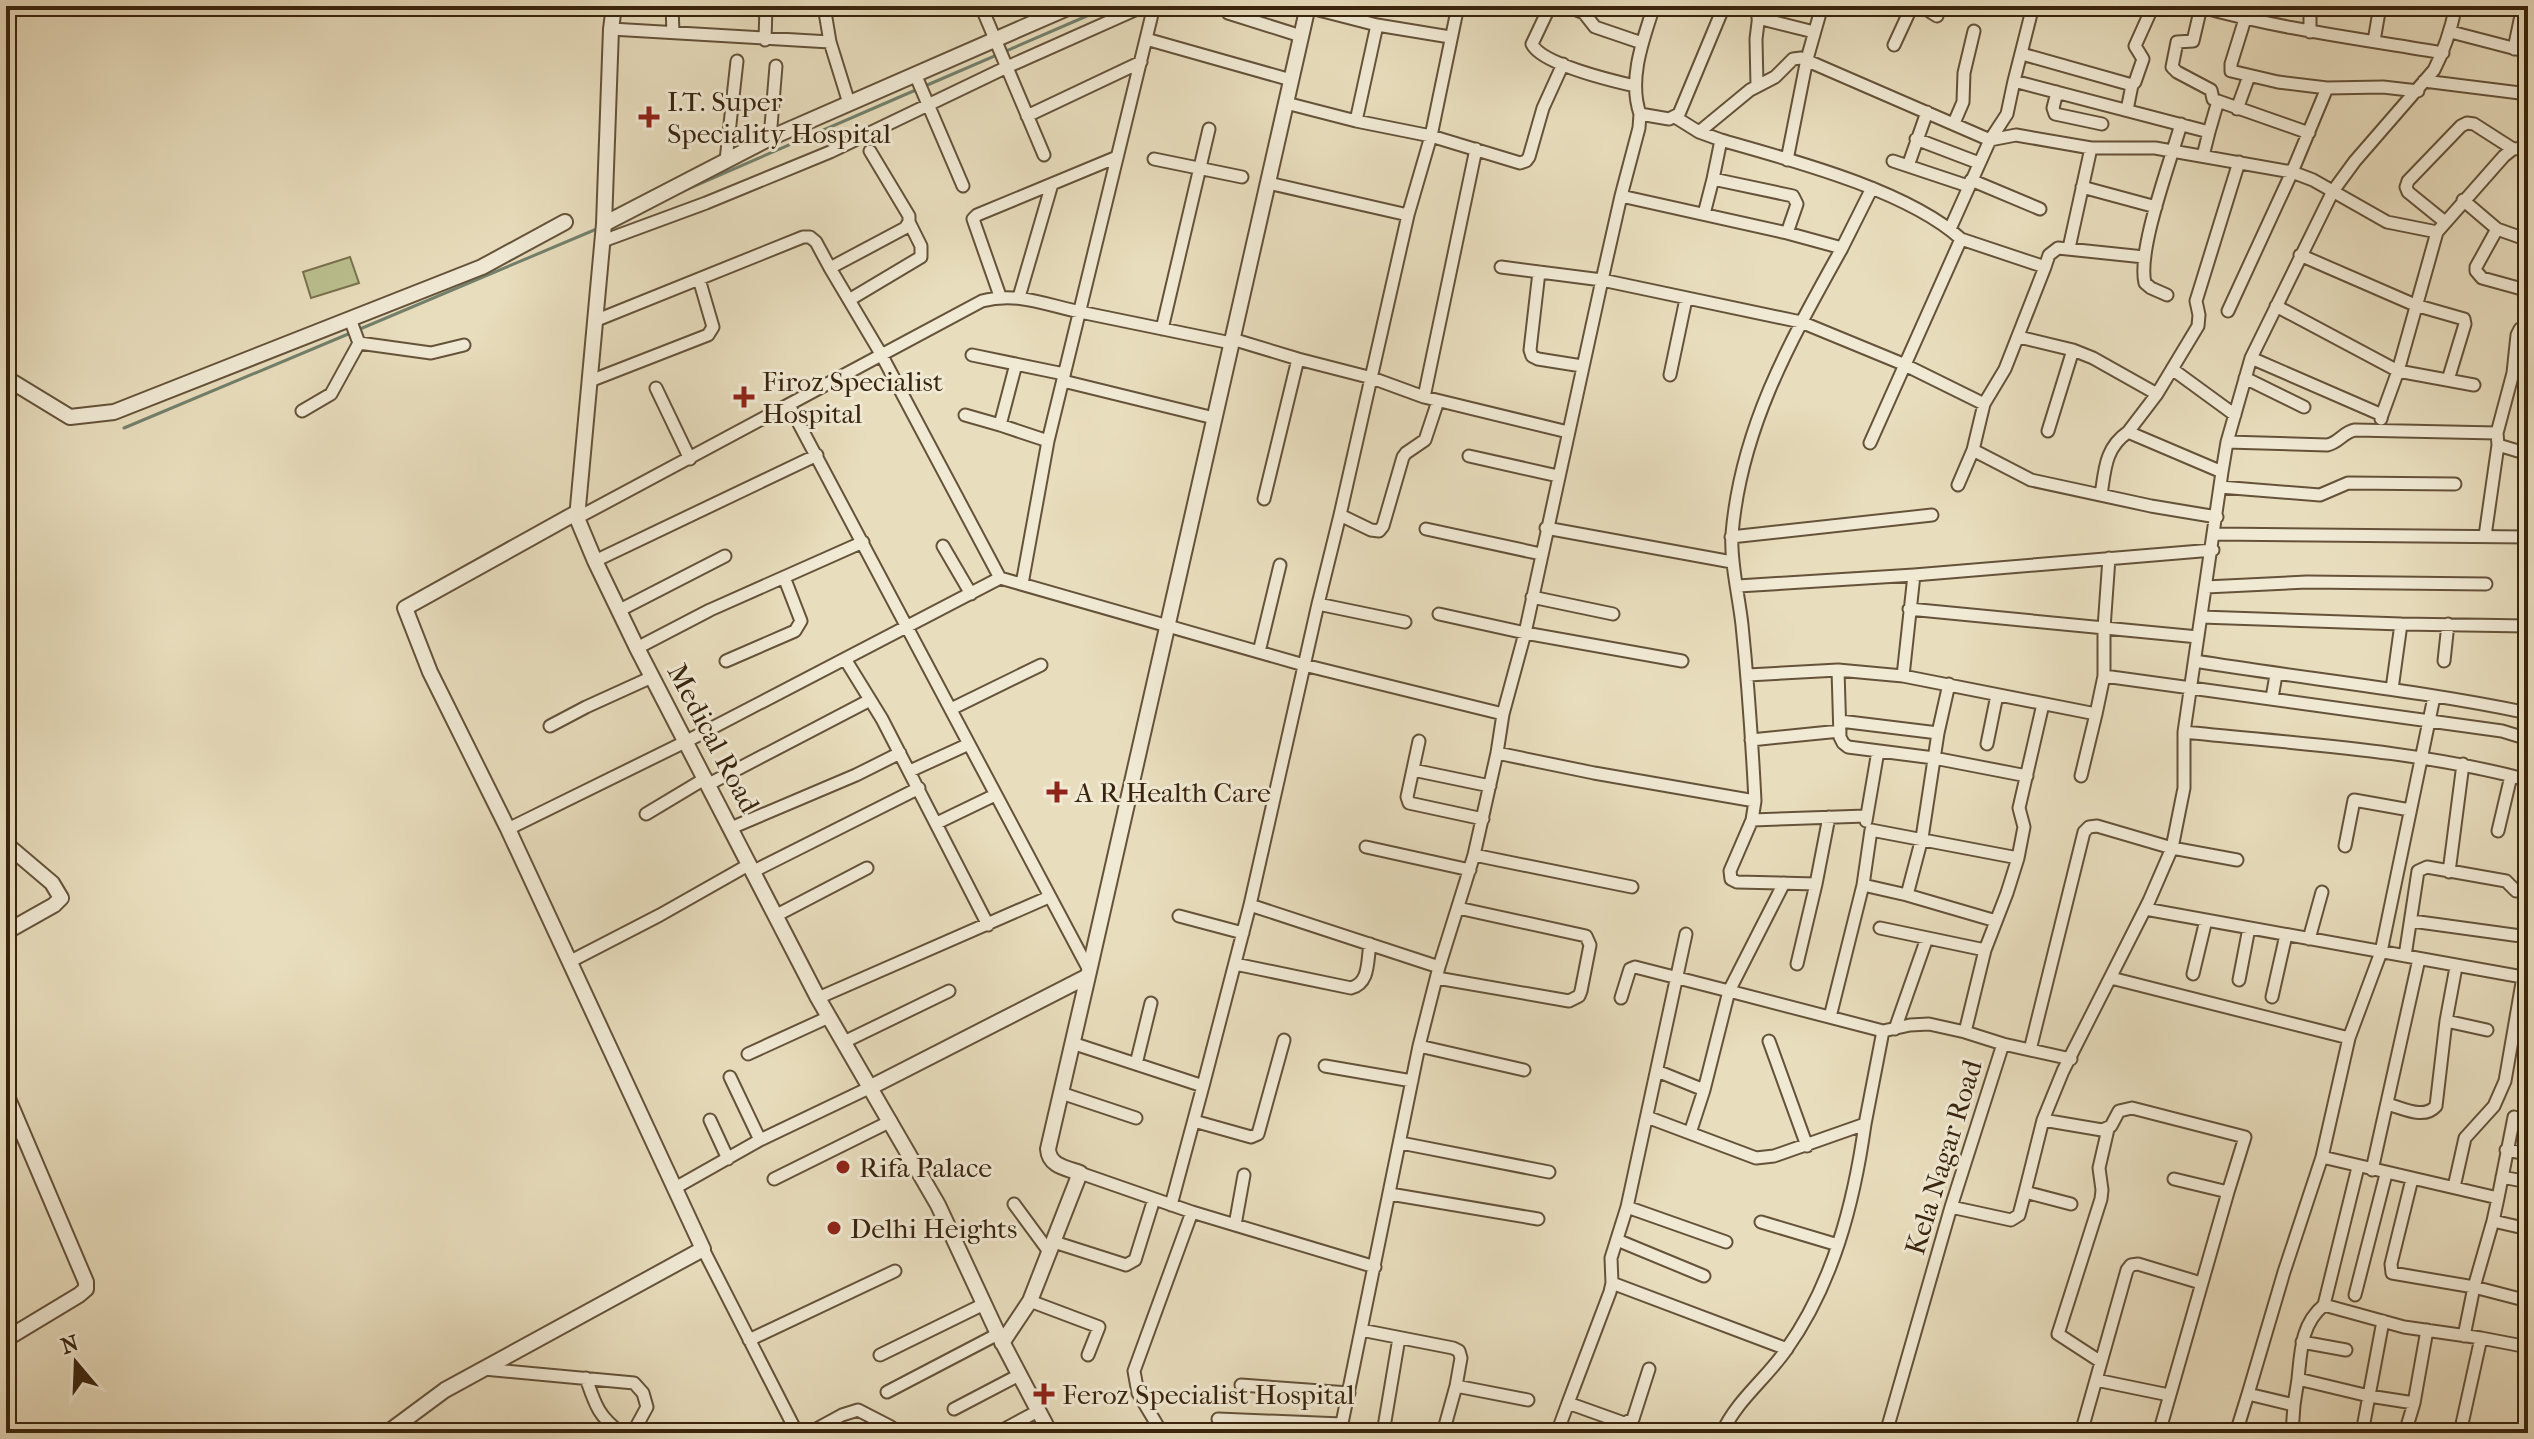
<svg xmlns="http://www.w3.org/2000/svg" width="2534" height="1439" font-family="'IM FELL French Canon',serif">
<rect width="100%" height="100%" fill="#e8ddbd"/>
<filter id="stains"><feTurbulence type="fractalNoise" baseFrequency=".0025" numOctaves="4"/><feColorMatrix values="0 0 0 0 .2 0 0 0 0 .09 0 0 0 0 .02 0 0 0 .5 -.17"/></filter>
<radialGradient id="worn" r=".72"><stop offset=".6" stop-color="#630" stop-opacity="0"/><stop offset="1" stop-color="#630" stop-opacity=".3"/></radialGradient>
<!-- green -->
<path fill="#bac08e" stroke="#7a724e" stroke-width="2" d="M350,257l9,26 -48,15 -8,-26z"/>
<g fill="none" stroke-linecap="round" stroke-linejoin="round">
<!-- stream -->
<path stroke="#72806c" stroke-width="3" d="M925,86l185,-80
M676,194l242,-105
M360,329l239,-101
M124,428l229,-96"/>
<!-- minor casing -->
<g stroke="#655239" stroke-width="15">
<path id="minor" d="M672,6l1,27
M824,6l6,36 19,61
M981,6l63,149
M1550,6l-18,38c9,20 81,37 103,42
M1567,6l17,7 11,14 47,16
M1921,6l16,10
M2198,6c81,23 163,33 245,47
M1307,7l70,18 73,12
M2201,7l-8,34 -16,1 -5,25 5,5 34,18 2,9 5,2
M1968,9l2,-3
M1228,13l73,23
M1758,18l56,14
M2245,19l-14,45v7l47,11 49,6 -35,84 21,8 74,42 50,10
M611,29l219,13
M2310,32v-26
M2451,32l77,20
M1146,39l145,41
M765,40l1,-34
M2374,41l6,-35
M1894,45l18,-39
M2514,49l9,-43
M2022,54l110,31 3,-3 8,-23 -8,-13 18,-40
M915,74l48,112
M2014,81l19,-75
M2424,81l104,13
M1757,86l-1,-47 4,-33
M2327,88l56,-1 35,4
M2057,92l-4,16 2,6 47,10
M1286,103l70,18 75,15 89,27 6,-2 3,-4 14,-49 20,-44
M2237,109l12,-33
M2127,110l5,-25
M1640,114c-12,-35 3,-74 14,-108
M1027,116l114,-54
M1675,117l24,15 22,8c70,20 186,50 240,99l-91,204
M1356,121l21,-96
M1954,123l9,-21 1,-29 10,-42
M1699,132l51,-42 25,-13 18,-18 8,-1 189,82 26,-5 75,13h64l137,24 -64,139
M770,138l6,-72
M1916,139l63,24
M870,151l39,65v6l-4,6 -75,40 51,86 119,224 304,87 199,49
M2203,156l6,-24
M1154,159l88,18
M726,160l11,-99
M1787,160l20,-101 15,-53
M1893,161l75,25
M1908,166l19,-54
M1713,179l8,-39
M1971,180l69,29
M1268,183l140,32
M2082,187l74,20
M1872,188l-30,60 -55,-15 -166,-37 -19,84 199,42 102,42 81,40
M2527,188h1
M1621,196l18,-68 1,-14 29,5 10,-5 45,-108
M2463,200l34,29 31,11
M1704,214l9,-35 80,17 4,8 -10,29
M2445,222l-37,-30 -2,-5 2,-6 53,-55 6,-3 7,1 39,25
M1950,229l40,-89 17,-26 7,-33 195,51 9,-31 91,32
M2497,229l-21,38v4l6,7 40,11
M1961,239l84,28 -40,102 -21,35 -11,46
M603,241l103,-38 124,-51 177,-85 137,-61
M1842,248c-51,92 -101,179 -110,286 -2,27 7,63 10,91 6,58 10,117 13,176l-3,19 114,-4
M2069,248l22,-100
M2300,255l115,50 49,14 1,5 -17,56
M2045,267l4,-12 9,-7 86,9
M1539,272l-9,78 2,6 6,3 44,7
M2167,295l-16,-7 -6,-5c-8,-33 26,-123 36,-159
M1000,296l-27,-77 4,-4 140,-58
M1019,297l33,-113
M849,300l72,-43v-11l-12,-24
M2276,306l122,65 76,14
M597,320l206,-83h7l6,5 14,26
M1162,329l47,-200
M2019,337l54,13 20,8 64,36 -29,38 94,40
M1232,339l66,20 74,19 52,19 144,35
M359,343l72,10 33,-8
M972,355l92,19
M2251,358l131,57 -1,4
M1016,364l-16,61 48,16
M2172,369l63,46
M1670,375l16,-76
M2245,378l59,29
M590,381l118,-46 5,-8 -14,-48
M1063,381l151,37
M656,388l34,71
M2157,394l41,-68 1,-11 -3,-14 43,-139
M1424,397l52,-248
M789,405l300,565
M302,411l29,-17 28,-51 -9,-24
M965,415l35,10
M2382,415l16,-44 39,-139 67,-76 9,-7 15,-1
M2048,431l25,-81
M2227,442l100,3c12,-2 16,-13 28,-15l142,3
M2498,445l-1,-12 16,-60 4,-38 3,-6 8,-4
M1469,456l89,20
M1958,485l15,-35 58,30 120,26 66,11
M2220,487l100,8 28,-12 107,1
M2101,495c4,-26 4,-47 27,-63
M1264,499l34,-140
M1340,515l68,-300 23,-79 27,-130
M577,518l405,-217c37,-10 66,5 103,12 49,10 98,20 146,30
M1546,528l186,34
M1426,529l115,25
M2214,534l314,3
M2485,536l13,-91 30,9
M1731,537l201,-22
M943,546l28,48
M595,561l222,-106
M1022,584l26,-143 106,-435
M1738,586l176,-11 299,-25
M2206,587l101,-5 179,2
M1532,597l81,17
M1318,604l22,-89 31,15 8,1 4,-5 20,-69 3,-4 19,-13 13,-39
M1909,609l289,28
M620,610l105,-54
M1439,614l86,19 157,28
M2201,617l200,7
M637,648l73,-38 153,-68
M1259,652l21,-87
M845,659l37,60 106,206
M726,661l69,-30 6,-10 -17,-44
M2195,661c111,18 223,29 333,52
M2444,661l4,-37
M1838,670l2,67 3,6 5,4 86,11 93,18
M1748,675l90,-5 65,6 193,38 8,-38 398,55 26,8
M1903,676l11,-101
M2104,676v-48l5,-70
M2392,689l9,-65 127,2
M2272,698l4,-23
M951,709l90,-44
M1840,721l98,12 11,-49
M550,726l36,-19 66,-30
M2184,732c115,12 232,18 344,48
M1751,740l89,-9
M1419,741l-12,56 2,6 74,16
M1987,744l10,-49
M1497,753l97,20 161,28
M1413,770l77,16
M910,771l59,-27
M2081,776l15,-62
M709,784l161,-84
M646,814l60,-36
M1752,820l-22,51 1,8 6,3 79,2 13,-67
M1866,821l12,-70
M937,823l58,-28
M731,828l125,-53 44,-22
M508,829l179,-88 313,-163
M2498,831l13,-55
M2345,846l9,-46 56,10
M1366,847l104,23
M1474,855l158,32
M754,871l165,-83
M2449,872l14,-108
M1863,885l8,-55 147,28
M1907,895l15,-57 16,-105
M1250,905l68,-301 87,18
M2145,909l383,69
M777,915l90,-47
M1179,916l64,17
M2412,921l116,16
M1880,928l105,22
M1686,934l-59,273 99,35
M2309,939l13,-47
M2405,956l13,-85 9,-4 79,14 10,10h12
M569,962l91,-47 90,-51
M1235,964l116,24c19,-5 16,-27 19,-44
M1797,964l19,-80
M2193,974l13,-54
M1437,978l132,23 10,-5 2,-5 9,-46 -4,-9 -128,-28
M2111,978l238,60
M2239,980l10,-52
M2272,997l14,-62
M818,998l231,-101
M1621,998l9,-29 5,-2 94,24 55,-108
M1830,1017l33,-132 44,10 89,26
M2446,1021l41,9
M2515,1028l13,1
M1895,1029l32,-91
M1769,1041l38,105
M844,1042l105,-51
M1072,1043l131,43 47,-181 189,62
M2003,1044l68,15
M1419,1046l105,24
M2030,1050l54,-218 5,-5 8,-1 75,22 65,12
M748,1054l81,-37
M1136,1064l15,-61
M1325,1066l87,15
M1657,1071l47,19
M730,1077l30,63
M1061,1093l75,25
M2387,1104c16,4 37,16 49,2l10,-85 10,-54
M1647,1117l109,41 18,-2 91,-32c-11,79 -32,160 -79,226 -21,30 -49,50 -64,83
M710,1120l18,39
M1194,1121l57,16 7,-3 26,-94
M1865,1124l18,-93
M1690,1133l14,-43 25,-99 154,40 27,-6 19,-1 36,8
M1401,1143l148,29
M2506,1150l22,4
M2322,1157l27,-119 32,-86 53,-255
M2372,1170l47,-211
M1080,1173l112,39 183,55
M2502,1177l26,5
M774,1179l117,-58
M2174,1179l54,13 17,-55 -113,-29 -13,3 -8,15 -9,4 -59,-10 20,-49 86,-170 23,-53 12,-60v-56l38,-260 5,-30 24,-84 82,-167 22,-30 79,-91c11,-21 17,-41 22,-64
M2412,1179l-21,85 1,9 82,14 54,14
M2454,1187l11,-49 29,-32 11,-25 18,-104
M675,1188l85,-48 111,-53
M2025,1192l18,-72
M1390,1194l148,25
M2498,1198l16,-81
M1014,1204l36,49
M1171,1205l32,-119
M1627,1207l-16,51 1,25 175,66
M1951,1207l60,13 8,-5 6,-23 46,12
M1761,1222l77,23
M1235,1225l9,-50
M1617,1240l87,36
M1054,1242l72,23 9,-5 19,-61
M703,1249l94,184
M1612,1283l-2,9 -42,111 56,20 9,-4 16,-50
M2355,1295l31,-121
M1030,1301l69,26 -11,28
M2324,1305l34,-138
M1361,1330l58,-284 20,-79 35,-112 23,-102 6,-39 22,-81 77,-353 -101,-13
M2464,1336l10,-49 19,-66
M749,1340l146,-69
M2302,1342l44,8
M880,1355l104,-51
M2101,1362l-43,-28 43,-135 1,-9 -3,-22 9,-39
M484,1369l150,14 9,10 4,14 -12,22 -13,4
M586,1378c9,26 12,38 35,55
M2298,1379c3,-29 3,-55 26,-74l80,22 77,11 47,9
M2096,1380l73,15
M1241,1385l108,8
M887,1392l111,-58
M2248,1394l36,-122 38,-115 176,41 -5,23 35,8
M954,1409l65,-34
M1218,1419l124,5
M809,1433l33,-18 16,-5 33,17
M997,1433l41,-22
M1162,1433l-24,-40 -4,-22 58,-159
M1340,1433l21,-103 92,18 6,3 2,7 -5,28 72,14
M1383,1433l16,-95
M1443,1433l13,-47
M1557,1433l11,-30
M1886,1433l65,-226 52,-163 -38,-12 20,-82 22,-57 11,-35 6,-31 -5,-19 24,-104
M2081,1433l46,-163 4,-5 7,-1 63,19
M2159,1433l69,-241
M2236,1433l12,-39 46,11 4,-26 71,17 45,7 13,-73
M2292,1433l2,-28
M2362,1433l21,-112
M2405,1433l9,-30
M2460,1433l21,-95"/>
</g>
<!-- tertiary casing -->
<g stroke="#655239" stroke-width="18">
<path id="tertiary" d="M614,6l-3,23 -7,195 -27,294 18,43 42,87 181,350 120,207 60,129 52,99
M604,224l166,-86 302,-132
M6,378l64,39 44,-5 368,-145 83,-45
M6,844l46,39 9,15 -7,7 -48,27
M871,1087l217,-111 220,-970
M6,1094l80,188v7l-7,6 -73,44
M1002,1343l28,-42 50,-128c-14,-5 -31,-7 -32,-24l40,-173
M387,1433l58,-43 258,-141 -195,-420 -78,-157 -25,-64 171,-95"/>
</g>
<!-- minor -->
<use href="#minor" stroke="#f0e9d4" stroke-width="11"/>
<!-- tertiary -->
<use href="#tertiary" stroke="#f0e9d4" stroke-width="14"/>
</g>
<!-- markers -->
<g fill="#8f2418" stroke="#f0e9d4" stroke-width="3">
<path d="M645 105h8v8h8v8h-8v8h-8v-8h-8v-8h8z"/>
<path d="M740 385h8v8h8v8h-8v8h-8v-8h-8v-8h8z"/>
<path d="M1053 780h8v8h8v8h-8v8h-8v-8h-8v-8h8z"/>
<circle cx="843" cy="1167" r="8"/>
<circle cx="834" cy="1228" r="8"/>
<path d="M1040 1382h8v8h8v8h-8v8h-8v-8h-8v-8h8z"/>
</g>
<g text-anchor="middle" stroke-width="6" stroke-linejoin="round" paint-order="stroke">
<!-- poi labels -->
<g font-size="28" fill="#39240d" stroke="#f0e9d4" text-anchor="start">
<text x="667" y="111">I.T. Super<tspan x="667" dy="32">Speciality Hospital</tspan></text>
<text x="762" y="391">Firoz Specialist<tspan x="762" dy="32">Hospital</tspan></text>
<text x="1075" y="802">A R Health Care</text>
<text x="859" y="1177">Rifa Palace</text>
<text x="850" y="1238">Delhi Heights</text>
<text x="1062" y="1404">Feroz Specialist Hospital</text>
</g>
<!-- street labels -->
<g font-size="28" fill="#39240d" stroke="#f0e9d4">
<text transform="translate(714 738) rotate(62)" y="10">Medical Road</text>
<text transform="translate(1943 1157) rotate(-73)" y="10">Kela Nagar Road</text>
</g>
</g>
<!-- margin -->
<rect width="2534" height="1439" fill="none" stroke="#e8ddbd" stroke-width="32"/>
<rect x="8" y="8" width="2518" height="1423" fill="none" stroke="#39240d" stroke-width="4"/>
<rect x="16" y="16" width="2502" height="1407" fill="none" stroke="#39240d" stroke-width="2"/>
<!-- north arrow -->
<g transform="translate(76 1363) rotate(341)" stroke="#f0e9d4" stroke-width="6" paint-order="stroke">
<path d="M0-6L14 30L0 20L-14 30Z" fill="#39240d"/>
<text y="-12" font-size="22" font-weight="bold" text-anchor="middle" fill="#39240d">N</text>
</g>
<rect width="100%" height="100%" filter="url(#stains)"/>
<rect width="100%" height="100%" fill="url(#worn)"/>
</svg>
